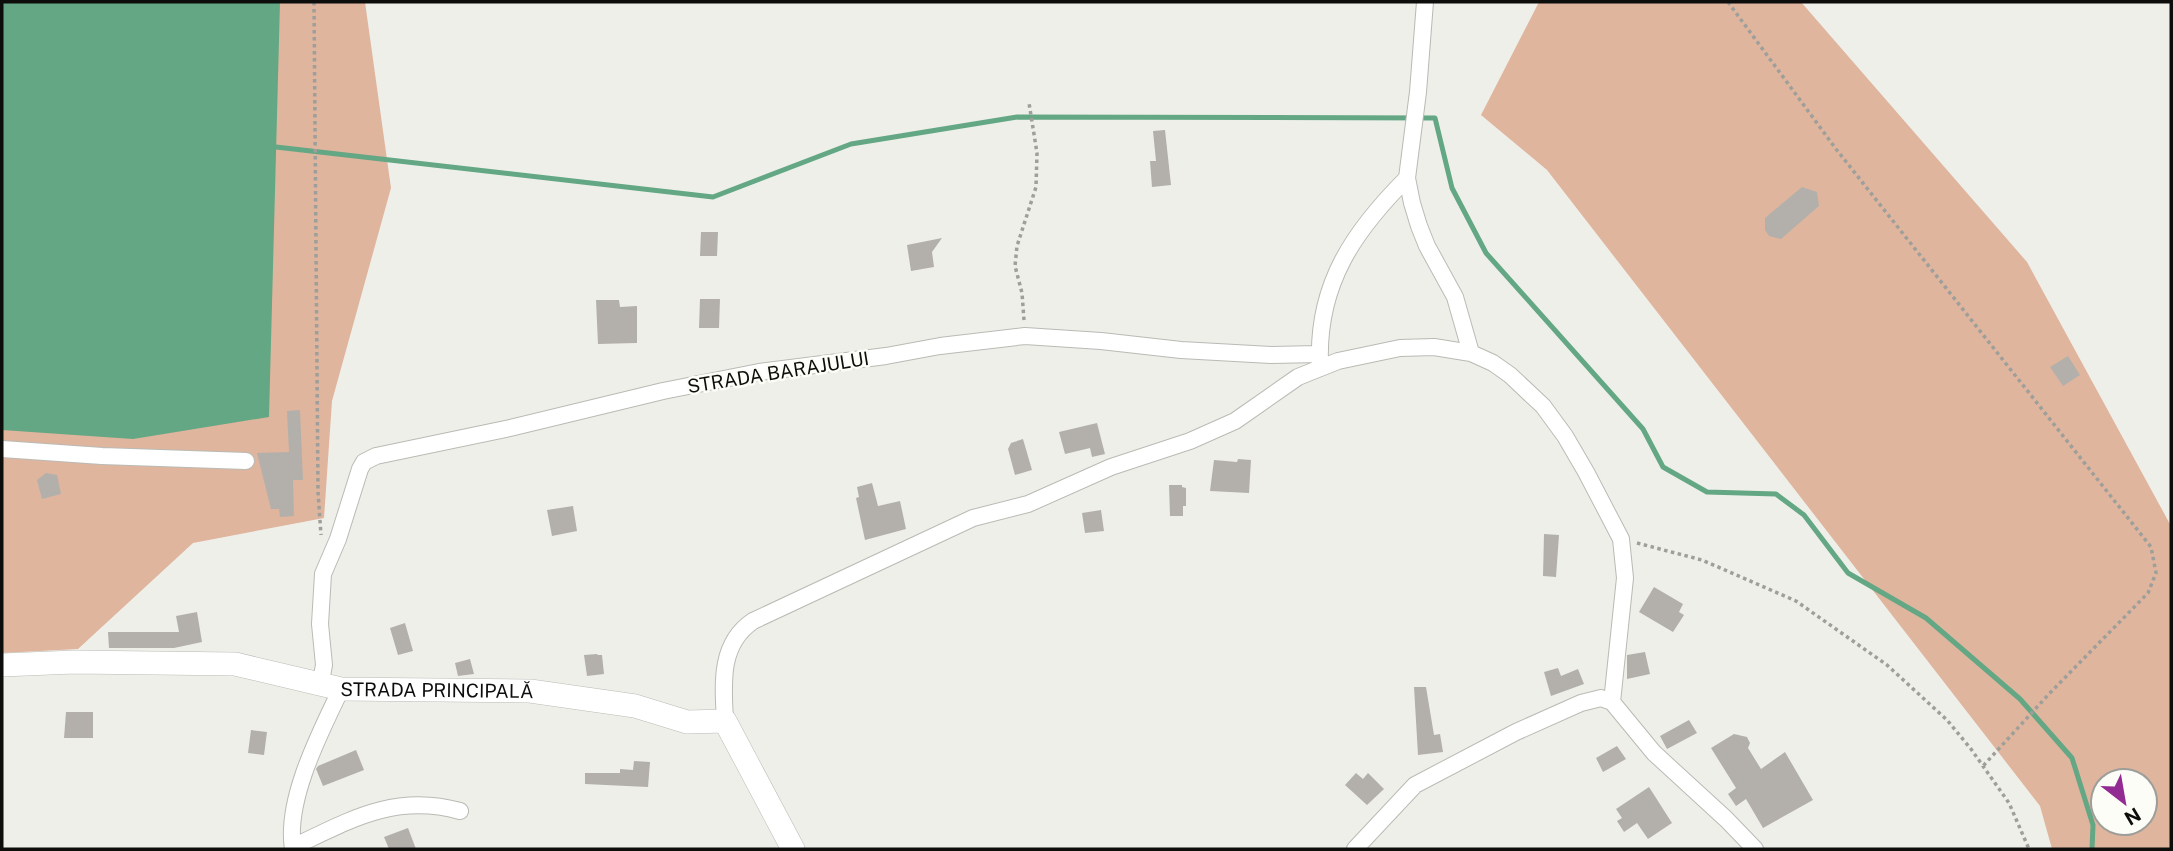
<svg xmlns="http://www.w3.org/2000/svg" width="2173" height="851" font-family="'Public Sans',sans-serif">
<rect width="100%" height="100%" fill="#efefea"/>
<!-- green -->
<path fill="#dfb59e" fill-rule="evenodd" d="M2,2h363l26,186 -59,213 -8,117 -131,25 -115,106 -76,4z
M1539,2h262l226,260 144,264v323h-119l-12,-43 -493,-636 -66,-55zM2103,781h42v42h-42z"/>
<!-- water -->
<path fill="#63a784" d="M2,2h278l-11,415 -136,22 -131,-9z"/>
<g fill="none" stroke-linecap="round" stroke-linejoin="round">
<!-- stream -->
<path stroke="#63a784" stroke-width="5" d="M276,147l437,50 138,-53 166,-27 418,1 17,70 34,65 157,176 20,38 44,25 69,2 28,21 44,58 78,45 94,81 52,59 21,67 -1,24"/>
</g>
<!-- building -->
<path fill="#b3b0ab" d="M1165,130l6,55 -19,2 -2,-26h6l-3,-30z
M1802,187l15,5 2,14 -38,33 -12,-3 -4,-6v-12z
M701,232h17l-1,24h-17z
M942,238l-10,14 2,15 -23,4 -4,-26z
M700,299h20l-1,29h-20z
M596,300h23l1,7 17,-1v37l-39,1z
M2068,356l12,19 -17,11 -13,-19z
M300,410l3,70h-10l1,36 -14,1 -1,-8h-8l-14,-56 32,-1 -2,-41z
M1097,423l8,31 -13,3 -2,-9 -25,6 -6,-22z
M1023,439l9,31 -17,5 -7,-26 3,-6z
M1238,459l13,1 -2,33 -39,-2 4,-31 23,2z
M46,473l11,2 4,19 -19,5 -5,-19z
M872,483l6,23 22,-5 6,28 -41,11 -9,-42 3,-1 -2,-10z
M1169,485h13v2l4,1v18h-3v10h-13z
M573,506l4,25 -25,5 -5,-26z
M1101,510l3,21 -19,2 -3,-20z
M1544,534l15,1 -3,42 -13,-1z
M1654,587l29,17 -4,8 5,3 -11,17 -34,-20z
M197,612l5,30 -28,6h-65l-1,-16h71l-3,-16z
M405,623l8,28 -15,4 -8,-27z
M1645,652l5,22 -23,5v-24z
M597,654l1,1h4l2,19 -17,2 -3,-21z
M470,659l4,15 -16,2 -3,-13z
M1558,668l3,8 17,-7 6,15 -33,12 -7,-24z
M1414,687h12l8,48 6,-1 3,18 -25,3z
M66,712h27v26h-29z
M1689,720l8,13 -30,16 -7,-13z
M251,730l16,2 -3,23 -16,-2z
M1734,734l13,3 3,6 -2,5 13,21 24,-17 28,48 -50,28 -17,-29 -10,7 -8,-12 8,-6 -25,-40z
M1617,746l9,13 -23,13 -7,-14z
M356,750l8,20 -41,16 -7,-17 2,-3z
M634,761l16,1 -2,25 -63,-3v-11h35v-4l13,1z
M1356,773l7,6 5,-6 16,16 -17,16 -22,-20z
M1649,787l23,36 -24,16 -11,-16 -13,9 -7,-11 5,-3 -6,-9z
M408,828l8,21h-27l-5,-12z"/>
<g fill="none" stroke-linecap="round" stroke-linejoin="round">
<!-- street casing -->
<g stroke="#babab5" stroke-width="18">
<path id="street" d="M1425,2l-7,90 -11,86 5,25 7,23 8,20 28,51 16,56
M1320,363c-3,-79 34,-132 87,-185
M2,449l100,7 144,5
M320,686l4,-21 -4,-41 3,-50 15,-35 22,-70 4,-7 12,-6 134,-28 153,-37 96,-19 127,-16 54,-10 85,-10 76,5 80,9 90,5 48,-1
M725,721c-2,-37 -6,-77 28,-100l220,-103 55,-14 83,-37 79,-26 45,-20 63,-44 40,-16 62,-13 34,-1 37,6 22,10 17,12 33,31 22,30 21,36 35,67 4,39 -13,124
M293,847c57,-27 102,-54 167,-36
M293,849c-8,-49 27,-116 48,-160
M1355,849l60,-64 101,-53 65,-29 20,-5 11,4 42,51 72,66 29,30"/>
</g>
<!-- secondary casing -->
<g stroke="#babab5" stroke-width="24">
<g id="secondary">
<path id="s1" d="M2,665l72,-3 161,2 106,25 189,2 105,15 52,16 38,-1 68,128"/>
</g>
</g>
<!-- path -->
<path stroke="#9e9e9a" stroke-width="3.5" stroke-dasharray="3.5 3.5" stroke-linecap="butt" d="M314,2l4,490 3,43
M1728,2l108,147 315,398 5,26 -8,20 -99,101 -66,72
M1024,320l-2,-27 -7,-27 2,-20 19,-59 1,-34 -8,-50
M1637,543l65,17 94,41 91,64 60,55 24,29 38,54 20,46"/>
<!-- street -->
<use href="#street" stroke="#fff" stroke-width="16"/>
<!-- secondary -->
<use href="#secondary" stroke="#fff" stroke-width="23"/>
</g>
<g text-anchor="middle" stroke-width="5" stroke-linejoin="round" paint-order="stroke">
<!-- street labels -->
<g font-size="19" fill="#0d0d0c" stroke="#fdfdf7">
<text transform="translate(778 372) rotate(-9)" y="7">STRADA BARAJULUI</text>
<text dy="7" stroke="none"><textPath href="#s1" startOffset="438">STRADA PRINCIPALĂ</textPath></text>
</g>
</g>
<!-- border -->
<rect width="2173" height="851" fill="none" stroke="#0d0d0c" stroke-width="7"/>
<!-- north arrow -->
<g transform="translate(2124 802) rotate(149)"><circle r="33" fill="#fdfdf7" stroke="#9d9d99" stroke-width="2"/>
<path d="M0-5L12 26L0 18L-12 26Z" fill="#932c92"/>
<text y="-10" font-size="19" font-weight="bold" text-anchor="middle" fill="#0d0d0c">N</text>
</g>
</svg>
